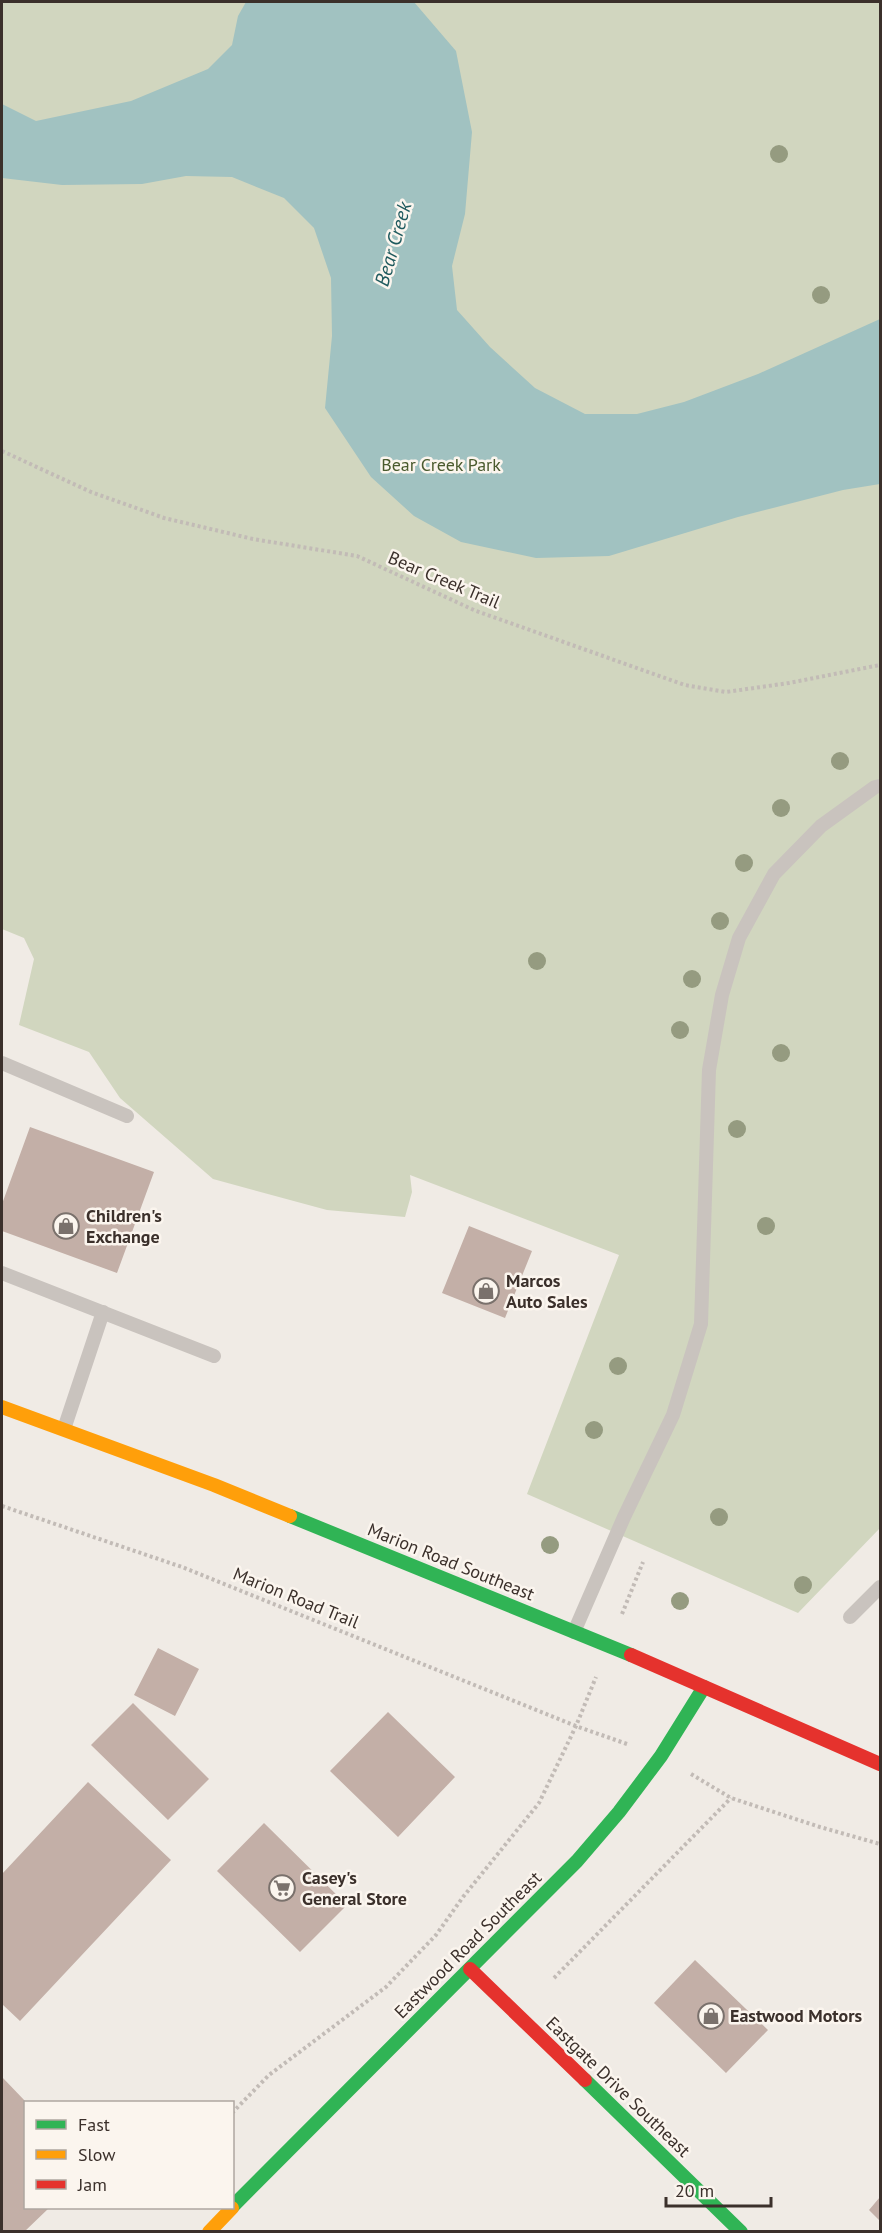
<svg xmlns="http://www.w3.org/2000/svg" width="882" height="2233" font-family="'PT Sans',sans-serif">
<rect width="100%" height="100%" fill="#f0ebe5"/>
<!-- green -->
<path fill="#d1d6bf" d="M2,2h878v1526l-82,85 -271,-119 92,-239 -209,-80 2,17 -7,25 -78,-7 -114,-31 -93,-81 -31,-46 -70,-27 15,-66 -10,-21 -22,-9z"/>
<!-- water -->
<path fill="#a1c2c1" d="M246,2h168l42,49 16,81 -7,82 -13,52 5,44 33,37 45,41 50,26h52l47,-12 74,-28 122,-55v165l-37,6 -105,27 -129,39 -73,2 -75,-16 -47,-26 -43,-39 -46,-69 7,-72 -1,-58 -17,-50 -30,-30 -52,-21 -46,-1 -44,8 -80,1 -60,-7v-74l34,17 95,-20 77,-32 24,-24 6,-29z"/>
<!-- building -->
<path fill="#c3afa7" d="M30,1127l124,45 -37,101 -115,-42v-27z
M469,1226l63,25 -27,67 -63,-25z
M158,1648l41,21 -24,47 -41,-21z
M133,1703l76,76 -41,41 -77,-75z
M388,1712l67,65 -57,60 -68,-66z
M88,1782l83,78 -151,161 -18,-17v-130z
M264,1823l83,82 -47,47 -83,-81z
M695,1960l73,70 -42,43 -72,-70z
M2,2077l24,25v106h23l-25,24h-20l-2,-3z
M880,2197v24l-11,-11z"/>
<g fill="none" stroke-linecap="round" stroke-linejoin="round">
<!-- path -->
<path stroke="#c2bbb6" stroke-width="4" stroke-dasharray="3 3" stroke-linecap="butt" d="M2,451l89,41 73,26 89,21 104,17 119,55 209,74 41,7 63,-9 91,-18
M2,1506l180,61 394,159 51,18
M622,1614l21,-52
M691,1774l40,24 89,29 60,17
M554,1978l177,-180
M232,2113l37,-38 117,-88 50,-52 27,-38 76,-94 37,-77 20,-49"/>
<!-- lane -->
<path stroke="#c9c3be" stroke-width="14" d="M2,1063l125,53
M2,1273l212,83
M64,1429l39,-117
M850,1617l30,-30
M574,1632l50,-115 49,-102 28,-91 8,-254 13,-75 17,-57 35,-64 47,-48 54,-39 5,-1"/>
<!-- fast -->
<path stroke="#30b455" stroke-width="14" d="M290,1516l341,139
M585,2080l156,152
M232,2207l345,-346 42,-49 42,-56 43,-69"/>
<!-- slow -->
<path stroke="#ff9f0a" stroke-width="14" d="M2,1407l212,78 76,31
M209,2232l23,-24"/>
<!-- jam -->
<path stroke="#e5322d" stroke-width="14" d="M631,1655l249,109
M470,1969l115,111"/>
</g>
<!-- trees -->
<g fill="#959b80">
<circle cx="779" cy="154" r="9"/>
<circle cx="821" cy="295" r="9"/>
<circle cx="840" cy="761" r="9"/>
<circle cx="781" cy="808" r="9"/>
<circle cx="744" cy="863" r="9"/>
<circle cx="720" cy="921" r="9"/>
<circle cx="537" cy="961" r="9"/>
<circle cx="692" cy="979" r="9"/>
<circle cx="680" cy="1030" r="9"/>
<circle cx="781" cy="1053" r="9"/>
<circle cx="737" cy="1129" r="9"/>
<circle cx="766" cy="1226" r="9"/>
<circle cx="618" cy="1366" r="9"/>
<circle cx="594" cy="1430" r="9"/>
<circle cx="719" cy="1517" r="9"/>
<circle cx="550" cy="1545" r="9"/>
<circle cx="803" cy="1585" r="9"/>
<circle cx="680" cy="1601" r="9"/>
</g>
<!-- icons -->
<defs>
<g id="shop-ring" transform="scale(1.35)"><circle r="9.5" fill="#fbf5ee" stroke="#7a716c" stroke-width="1.5"/><path d="M-5-2.5h2.3a2.7 3.5 0 0 1 5.4 0H5L5.5 6h-11ZM-1.5-2.5h3a1.5 2.3 0 0 0-3 0Z" fill="#7a716c"/></g>
<g id="supermarket-ring" transform="scale(1.35)"><circle r="9.5" fill="#fbf5ee" stroke="#7a716c" stroke-width="1.5"/><path d="M-6-5.5h2.5l.6 2H6L4.5 2H-2.5L-4.4-4H-6ZM-1.5 3.2a1.3 1.3 0 1 0 .1 0ZM3 3.2a1.3 1.3 0 1 0 .1 0Z" fill="#7a716c"/></g>
</defs>
<g fill-rule="evenodd">
<use href="#shop-ring" x="66" y="1226"/>
<use href="#shop-ring" x="486" y="1291"/>
<use href="#supermarket-ring" x="282" y="1888"/>
<use href="#shop-ring" x="711" y="2016"/>
</g>
<g text-anchor="middle" stroke-width="5" stroke-linejoin="round" paint-order="stroke">
<!-- park labels -->
<g font-size="18" fill="#4a5a2e" stroke="#fbf5ee">
<text x="441" y="471">Bear Creek Park</text>
</g>
<!-- street labels -->
<g font-size="18" fill="#3b302b" stroke="#fbf5ee">
<text transform="translate(444 580) rotate(23)" y="6">Bear Creek Trail</text>
<text transform="translate(451 1562) rotate(22)" y="6">Marion Road Southeast</text>
<text transform="translate(296 1598) rotate(22)" y="6">Marion Road Trail</text>
<text transform="translate(468 1945) rotate(-45)" y="6">Eastwood Road Southeast</text>
<text transform="translate(618 2087) rotate(44)" y="6">Eastgate Drive Southeast</text>
</g>
<!-- poi labels -->
<g font-size="18" font-weight="bold" fill="#3b302b" stroke="#fbf5ee" text-anchor="start">
<text x="86" y="1222">Children's<tspan x="86" dy="21">Exchange</tspan></text>
<text x="506" y="1287">Marcos<tspan x="506" dy="21">Auto Sales</tspan></text>
<text x="302" y="1884">Casey's<tspan x="302" dy="21">General Store</tspan></text>
<text x="730" y="2022">Eastwood Motors</text>
</g>
<!-- water labels -->
<g font-size="20" font-style="italic" fill="#1f5a5e" stroke="#fbf5ee">
<text transform="translate(393 244) rotate(-74)" y="7">Bear Creek</text>
</g>
</g>
<!-- border -->
<rect width="882" height="2233" fill="none" stroke="#3b302b" stroke-width="6"/>
<!-- legend -->
<rect x="24" y="2101" width="210" height="108" fill="#fbf5ee" stroke="#aea6a0" stroke-width="1.5"/>
<rect x="36" y="2120" width="30" height="9" fill="#30b455" stroke="#aea6a0" stroke-width="1.5"/>
<text x="78" y="2131" font-size="18" fill="#3b302b">Fast</text>
<rect x="36" y="2150" width="30" height="9" fill="#ff9f0a" stroke="#aea6a0" stroke-width="1.5"/>
<text x="78" y="2161" font-size="18" fill="#3b302b">Slow</text>
<rect x="36" y="2180" width="30" height="9" fill="#e5322d" stroke="#aea6a0" stroke-width="1.5"/>
<text x="78" y="2191" font-size="18" fill="#3b302b">Jam</text>
<!-- scale -->
<path d="M666 2197v9h105v-9" fill="none" stroke="#3b302b" stroke-width="3"/>
<text x="675" y="2197" font-size="18" fill="#3b302b" stroke="#fbf5ee" stroke-width="4.5" paint-order="stroke">20 m</text>
</svg>
